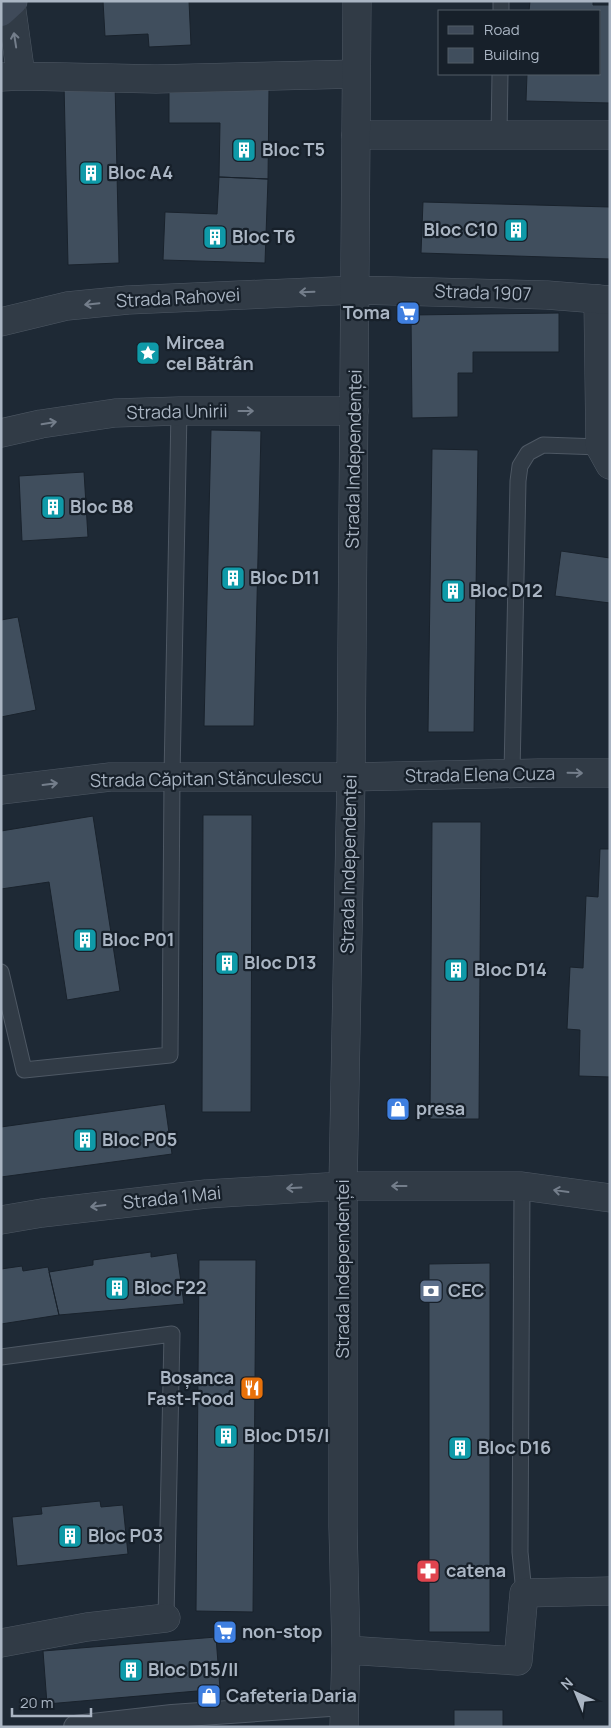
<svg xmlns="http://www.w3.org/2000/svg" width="611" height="1728" font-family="Manrope,sans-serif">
<rect width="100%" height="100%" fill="#1e2935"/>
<!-- building -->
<path fill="#404e5d" stroke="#19222c" d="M103,1h86l2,44 -42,2 -1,-13 -43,2z
M530,1h63v4h17v98l-84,-2 1,-27h73v-63h-71z
M115,82l4,181 -51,2 -4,-182z
M169,88l100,1 -1,90 -49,-2 1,-54h-51z
M219,177l49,2 -3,84 -102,-3 2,-48 52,2z
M423,202l187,5v52l-189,-6z
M559,313v39h-86v21h-15v44l-46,1 -1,-103z
M211,430l50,1 -7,295h-50z
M432,449l46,1 -4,282h-46z
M84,472l4,65 -66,4 -3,-65z
M561,551l49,7v45l-55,-7z
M18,617l18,93 -35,7v-97z
M203,815h49l-1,297h-49z
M93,816l27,175 -53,9 -18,-118 -48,7v-58z
M432,822h49l-2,297h-49z
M600,849h10v228l-31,-1 1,-46 -13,-1 3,-62 13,1 3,-72 12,1z
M165,1104l7,50 -171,23v-50z
M151,1252v5l26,-4 7,51 -125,11 -10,-43 44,-7v-5z
M199,1260h57l-3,352 -57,-1z
M490,1263v369h-61v-368z
M22,1266l1,5 25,-4 11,48 -58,9v-55z
M100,1501l1,6 22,-2 5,49 -111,12 -5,-49 30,-3 -1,-7z
M216,1637l4,52 -173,15 -4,-53z
M454,1710h49v17h-49z"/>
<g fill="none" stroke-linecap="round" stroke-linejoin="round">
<!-- service casing -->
<g stroke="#4e5864" stroke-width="17">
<path id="service" d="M501,11v-10
M499,135l1,-61
M512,773l6,-292 2,-15 8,-13 15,-8 57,2
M1,972l23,98 146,-15 2,-278 7,-366
M522,1186l-2,366 4,41
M1,1357l171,-23 -6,284"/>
</g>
<!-- pedestrian casing -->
<g stroke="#4e5864" stroke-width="24">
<path id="pedestrian" d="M75,1727l97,-11 172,-12"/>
</g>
<!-- minor casing -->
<g stroke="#4e5864" stroke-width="29">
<path id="minor" d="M11,4l10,72
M1,77l20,-1 135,3 200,-5
M356,135h254
M598,299l2,148 10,18
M1,322l66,-16 61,-6 228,-10
M1,433l40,-9 74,-11 64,-2h175
M343,1186v341l3,123 -2,77
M1,1643l86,-16 79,-9
M346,1650l172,11 6,-68 86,-2"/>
</g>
<!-- tertiary casing -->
<g stroke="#4e5864" stroke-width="29">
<path id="tertiary" d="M356,290l191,5 63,5
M1,790l109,-13h241l187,-4h72
M343,1186l8,-409 6,-776
M1,1220l41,-7 164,-19 137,-8h179l88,12"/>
</g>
<!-- secondary casing -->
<g stroke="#4e5864" stroke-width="29">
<path id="secondary" d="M1,12l12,-11"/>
</g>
<!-- service -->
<use href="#service" stroke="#313b46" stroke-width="15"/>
<!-- pedestrian -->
<use href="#pedestrian" stroke="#313b46" stroke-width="22"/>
<!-- minor -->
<use href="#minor" stroke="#313b46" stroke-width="28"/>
<!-- tertiary -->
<use href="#tertiary" stroke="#313b46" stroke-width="28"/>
<!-- secondary -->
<use href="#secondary" stroke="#3f4a59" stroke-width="28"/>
</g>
<!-- one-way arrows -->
<defs><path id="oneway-shaft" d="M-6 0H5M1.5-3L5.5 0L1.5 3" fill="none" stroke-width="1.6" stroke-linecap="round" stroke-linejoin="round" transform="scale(1.25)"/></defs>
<g stroke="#747e8b">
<use href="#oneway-shaft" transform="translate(15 40) rotate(-99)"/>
<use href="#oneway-shaft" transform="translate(307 292) rotate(178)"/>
<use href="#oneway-shaft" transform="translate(92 304) rotate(174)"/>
<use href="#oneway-shaft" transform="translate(246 411)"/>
<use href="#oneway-shaft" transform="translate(49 423) rotate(-9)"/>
<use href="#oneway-shaft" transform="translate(575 773) rotate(1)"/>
<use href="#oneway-shaft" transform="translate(50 784) rotate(-7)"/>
<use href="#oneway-shaft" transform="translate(399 1186) rotate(-180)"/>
<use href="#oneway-shaft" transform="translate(294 1188) rotate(177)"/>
<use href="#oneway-shaft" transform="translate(561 1191) rotate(-172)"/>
<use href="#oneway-shaft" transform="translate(98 1206) rotate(173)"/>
</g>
<!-- icons -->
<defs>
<g id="building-square" transform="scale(1.25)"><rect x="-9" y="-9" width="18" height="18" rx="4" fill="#0f9aa8" stroke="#17202a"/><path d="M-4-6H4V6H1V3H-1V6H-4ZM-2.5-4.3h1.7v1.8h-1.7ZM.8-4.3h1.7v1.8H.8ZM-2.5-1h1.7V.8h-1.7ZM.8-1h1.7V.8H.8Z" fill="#fff"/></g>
<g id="supermarket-square" transform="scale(1.25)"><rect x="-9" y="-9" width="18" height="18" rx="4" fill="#3f7fe0" stroke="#17202a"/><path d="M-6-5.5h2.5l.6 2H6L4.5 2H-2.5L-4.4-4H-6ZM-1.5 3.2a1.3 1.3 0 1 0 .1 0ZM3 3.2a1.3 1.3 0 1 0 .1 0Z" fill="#fff"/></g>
<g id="sight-square" transform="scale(1.25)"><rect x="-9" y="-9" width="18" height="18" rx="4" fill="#0f9aa8" stroke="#17202a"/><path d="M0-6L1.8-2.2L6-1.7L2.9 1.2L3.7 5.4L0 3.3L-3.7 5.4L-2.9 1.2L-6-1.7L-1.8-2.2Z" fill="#fff"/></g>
<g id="shop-square" transform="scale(1.25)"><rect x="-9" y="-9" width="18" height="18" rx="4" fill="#3f7fe0" stroke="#17202a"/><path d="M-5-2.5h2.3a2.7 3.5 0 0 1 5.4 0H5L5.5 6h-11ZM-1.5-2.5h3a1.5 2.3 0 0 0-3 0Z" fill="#fff"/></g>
<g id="bank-square" transform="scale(1.25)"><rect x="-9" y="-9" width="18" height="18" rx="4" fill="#5c6f8a" stroke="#17202a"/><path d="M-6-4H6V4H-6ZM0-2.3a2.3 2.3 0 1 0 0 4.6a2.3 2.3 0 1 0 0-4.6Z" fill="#fff"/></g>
<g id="restaurant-square" transform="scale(1.25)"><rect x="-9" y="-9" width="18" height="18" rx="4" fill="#e8710a" stroke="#17202a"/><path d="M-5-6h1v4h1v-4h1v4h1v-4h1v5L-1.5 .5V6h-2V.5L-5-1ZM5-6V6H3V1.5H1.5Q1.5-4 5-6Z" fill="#fff"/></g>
<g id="pharmacy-square" transform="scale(1.25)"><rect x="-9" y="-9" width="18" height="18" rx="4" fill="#e0444e" stroke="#17202a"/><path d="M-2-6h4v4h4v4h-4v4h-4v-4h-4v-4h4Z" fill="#fff"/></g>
</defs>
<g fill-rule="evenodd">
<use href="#building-square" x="244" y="150"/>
<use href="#building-square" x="91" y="173"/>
<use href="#building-square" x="516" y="230"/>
<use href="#building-square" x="215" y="237"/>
<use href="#supermarket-square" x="408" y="313"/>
<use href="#sight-square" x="148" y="353"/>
<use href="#building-square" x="53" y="507"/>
<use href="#building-square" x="233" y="578"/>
<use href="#building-square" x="453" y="591"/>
<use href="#building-square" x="85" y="940"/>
<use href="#building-square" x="227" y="963"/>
<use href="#building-square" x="456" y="970"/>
<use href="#shop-square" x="398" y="1109"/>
<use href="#building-square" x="85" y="1140"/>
<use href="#building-square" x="117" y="1288"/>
<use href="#bank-square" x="431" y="1291"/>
<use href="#restaurant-square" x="252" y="1388"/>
<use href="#building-square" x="226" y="1436"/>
<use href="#building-square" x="460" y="1448"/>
<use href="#building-square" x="70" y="1536"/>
<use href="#pharmacy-square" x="428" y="1571"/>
<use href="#supermarket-square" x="225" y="1632"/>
<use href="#building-square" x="131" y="1670"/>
<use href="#shop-square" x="209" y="1696"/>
</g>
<g text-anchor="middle" stroke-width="4.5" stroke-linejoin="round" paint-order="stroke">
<!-- poi labels -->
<g font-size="18" font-weight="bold" fill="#aab5c3" stroke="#17202a" text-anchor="start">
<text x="262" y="156">Bloc T5</text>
<text x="108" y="179">Bloc A4</text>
<text x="498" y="236" text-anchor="end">Bloc C10</text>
<text x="232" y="243">Bloc T6</text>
<text x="390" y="319" text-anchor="end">Toma</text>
<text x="166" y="349">Mircea<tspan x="166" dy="21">cel Bătrân</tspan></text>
<text x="70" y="513">Bloc B8</text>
<text x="250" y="584">Bloc D11</text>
<text x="470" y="597">Bloc D12</text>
<text x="102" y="946">Bloc P01</text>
<text x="244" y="969">Bloc D13</text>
<text x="474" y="976">Bloc D14</text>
<text x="416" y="1115">presa</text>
<text x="102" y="1146">Bloc P05</text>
<text x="134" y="1294">Bloc F22</text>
<text x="448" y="1297">CEC</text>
<text x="234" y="1384" text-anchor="end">Boșanca<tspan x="234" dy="21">Fast-Food</tspan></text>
<text x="244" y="1442">Bloc D15/I</text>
<text x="478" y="1454">Bloc D16</text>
<text x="88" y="1542">Bloc P03</text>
<text x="446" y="1577">catena</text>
<text x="242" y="1638">non-stop</text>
<text x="148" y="1676">Bloc D15/II</text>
<text x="226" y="1702">Cafeteria Daria</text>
</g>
<!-- street labels -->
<g font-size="18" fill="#aab5c3" stroke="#17202a">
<text transform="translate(483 293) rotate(2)" y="6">Strada 1907</text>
<text transform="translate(178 298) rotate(-3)" y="6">Strada Rahovei</text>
<text transform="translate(177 412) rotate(-1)" y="6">Strada Unirii</text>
<text transform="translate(354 459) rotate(-89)" y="6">Strada Independenței</text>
<text transform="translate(480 775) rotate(-1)" y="6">Strada Elena Cuza</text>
<text transform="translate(206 779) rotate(-1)" y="6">Strada Căpitan Stănculescu</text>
<text transform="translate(349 864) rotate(-89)" y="6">Strada Independenței</text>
<text transform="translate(172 1198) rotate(-6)" y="6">Strada 1 Mai</text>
<text transform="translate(343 1269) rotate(-90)" y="6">Strada Independenței</text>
</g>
</g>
<!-- border -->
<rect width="611" height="1728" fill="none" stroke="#aab5c3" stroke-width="5"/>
<!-- legend -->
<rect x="438" y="10" width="162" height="65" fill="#17202a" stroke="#525c67"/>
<rect x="448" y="26" width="25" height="8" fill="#3f4a59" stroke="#525c67"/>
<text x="484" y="35" font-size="15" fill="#aab5c3">Road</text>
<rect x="448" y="48" width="25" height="15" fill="#404e5d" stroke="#525c67"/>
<text x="484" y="60" font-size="15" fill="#aab5c3">Building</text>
<!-- north arrow -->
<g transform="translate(576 1693) rotate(316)" stroke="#17202a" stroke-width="4" paint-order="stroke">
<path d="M0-4L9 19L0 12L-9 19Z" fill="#aab5c3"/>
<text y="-8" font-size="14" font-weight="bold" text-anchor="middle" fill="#aab5c3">N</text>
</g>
<!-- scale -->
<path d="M12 1708v8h79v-8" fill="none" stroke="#aab5c3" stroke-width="2.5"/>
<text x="20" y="1708" font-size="15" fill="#aab5c3" stroke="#17202a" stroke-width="4" paint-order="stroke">20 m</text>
</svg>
